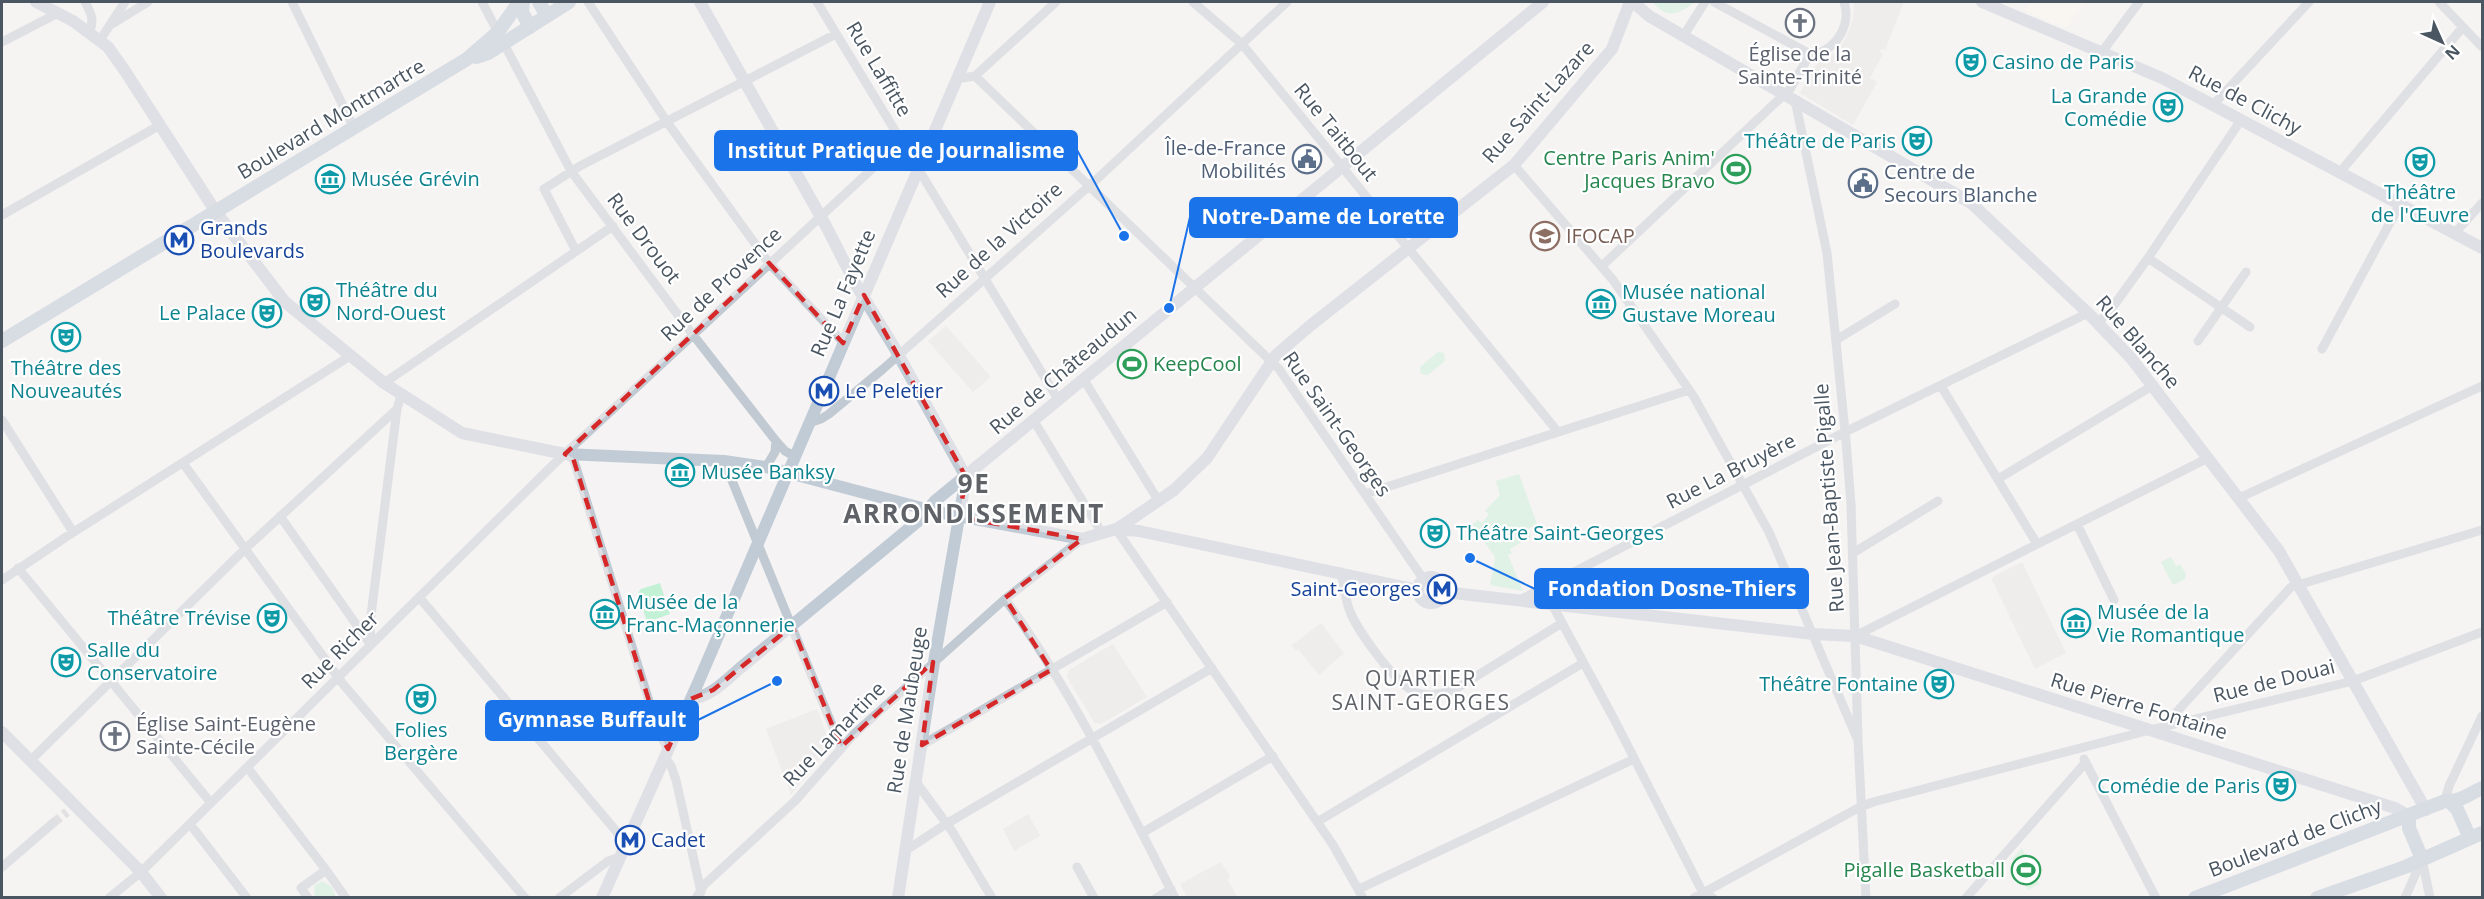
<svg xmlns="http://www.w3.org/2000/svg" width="2484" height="899" font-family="'Open Sans',sans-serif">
<rect width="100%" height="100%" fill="#f5f3f3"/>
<!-- commercial -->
<path fill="#fdf9ef" d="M2032,2h53l-19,26 -41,-17z"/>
<!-- education -->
<path fill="#e6e4e5" d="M1854,2h50l-19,48 -4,-1 -1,3 3,2 -13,24 7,4 -24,43 -53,-32 15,-28 19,-11 12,-16 7,-19z
M946,326l45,51 -18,15 -45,-51z
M2022,562l44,91 -31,16 -44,-91z
M1321,623l23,30 -25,22 -21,-26 -2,2 -4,-6z
M1113,644l34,53 -46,27 -7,-2 -27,-45 2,-7z
M817,709l14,36 -40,50 -25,-66z
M1028,814l12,22 -26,15 -11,-22z
M1221,862l9,14 -2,4 9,17h-50l-7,-13z"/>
<!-- green -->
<path fill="#c3f1d5" d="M1653,2h41c-14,13 -29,17 -41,0z
M1438,352l6,1 1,8 -17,14 -7,-1 -1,-7z
M1519,474l18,50 -9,5 3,8 -21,12 2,4 -4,2 15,36 -33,-6 5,-26 -1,-4 -15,-20 -11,-7 10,-8 4,3 7,-9 -4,-3 15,-16 -4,-14z
M2171,557l5,9 4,-2 6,10 -1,5 -12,6 -12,-23z
M660,583l10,31 -23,8 -9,-29 3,-4z
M2022,848l17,36 -11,6 -16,-31z
M322,881l10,6 4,10h-21l-1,-11z"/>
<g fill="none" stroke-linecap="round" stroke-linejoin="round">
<!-- street-tunnel -->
<path stroke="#caccce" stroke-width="9" stroke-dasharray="9 4.5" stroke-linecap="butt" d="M53,823l14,-11"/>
<!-- street -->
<path stroke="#c1cad2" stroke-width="9" d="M85,2c6,11 10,18 4,31
M292,2l62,126
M482,2l89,169 116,156 89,114 9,10 9,5
M588,2l79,120 102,141 74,79
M817,2l242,399
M1193,2l49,42 316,388
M1714,2l96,52
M2439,2l43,45
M112,24l36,-22
M1684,35l21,-33
M100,40l25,-38
M2,42l56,-29
M2102,52l37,-50
M975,76l304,293 145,211
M956,79l19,-3 81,-74
M1795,100l32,153 19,188 5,63 7,236 8,158
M2213,105l96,-103
M1514,165l99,115 81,117 75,135 87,204
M2340,172l123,-145
M2,215l158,-90
M2454,234l28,-31
M576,251l-32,-62 36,-23 256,-132
M2148,258l102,69
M1602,266l188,-177 20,-35c25,-1 42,-29 34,-52
M2097,324l15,-16 36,-50 93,-138
M1836,340l59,-36
M2198,341l48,-69
M2322,349l78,-145
M1084,380l74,120
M384,383l229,-157
M1941,386l96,158
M2,420l71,112
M1034,421l68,112
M809,423l12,-4 8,-5 54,-45 214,-190 190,-177
M565,454l8,5 3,8 83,266 9,16
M724,461l117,286
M183,463l160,221 182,214
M766,467l9,-15 1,-11
M1998,479l154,-93
M1365,494l324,-104
M2239,498l243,-112
M280,516l90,128
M2077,524l37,76
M1116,529l217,316 30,53
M1853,553l85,-52
M18,568l193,235
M1341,572c3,12 4,25 8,37 7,20 48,78 69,84 12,4 24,0 36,-3l108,-67
M2,580l64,-43 284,-181
M1550,585l-3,10 67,124 89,174 10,5
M419,597l208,247
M1005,599c67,92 118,197 170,299
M1520,600l325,-168 243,-119
M1855,636l353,-178
M371,645l-1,-22 27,-214 4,-14
M2161,729l130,-142 191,-57
M922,745l245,-143
M665,757l6,9 5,14 25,112
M2084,759l72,139
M30,761l215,-212 152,-140
M247,767l79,103 -25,18 7,10
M916,782l36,49 40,67
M2445,801l4,-15 33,-70
M1317,822l266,-159
M190,824l57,74
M1142,833l131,-77
M905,851l41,-27 266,-156
M2422,859l8,39
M2,867l51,-44
M1077,867l17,31
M326,870l20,28
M1359,889l275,-130
M109,898l32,-26 414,-409 346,-321
M559,898l49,-37 12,-4
M696,898l8,-13 91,-84 60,-68 150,-134 77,-60
M1156,898l15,-9
M1694,898l166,-91 13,-5 277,-72 203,-49 129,-49
M1966,898l120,-136
M2405,898l17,-39"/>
<!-- secondary -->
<path stroke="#c1cbd6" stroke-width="12" d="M36,2l37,19 35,26 17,24 91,141 69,90 99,81 78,50 103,21 159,7 42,6 171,45 145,27 34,-10 23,2 279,59
M700,2l126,224 30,59 38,62 72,130
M1633,2l16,14 322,187 117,110 43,45 148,193 147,259
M1982,2l180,76 320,170
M1117,529l57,-39 33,-32 69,-103 35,-30 203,-160 98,-116 18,-47
M1418 590a13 13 0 1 1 26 0a13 13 0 1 1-26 0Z
M1444,592l369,42 42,2 502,160 38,12 14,8
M691,699c20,-3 33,-17 48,-30l178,-147 18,-21 608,-499
M2,732l139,140 20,26
M602,898l96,-215 292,-681
M898,898l36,-236 32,-185"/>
<!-- primary -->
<path stroke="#b3c2d1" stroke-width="14" d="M523,2l-1,10 8,15
M539,2l8,14
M476,57l12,-4 81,-51
M2,341l465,-282 31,-27 21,-30
M2450,802l7,7 13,29
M2409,816v12l13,31
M2195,898l250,-97c13,2 26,-8 37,-13
M2317,898l88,-31 77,-34"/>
</g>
<!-- marked area -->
<path d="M0 0H2484V899H0ZM769,263l74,80 21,-48 102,182 -7,40 123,22 -77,59 46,72 -129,75 11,-83 -92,85 -49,-121 -79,64 -22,9 -23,50 -9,-16 -86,-275 -8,-4z" fill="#f5f3f3" fill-opacity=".55" fill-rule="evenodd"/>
<path fill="none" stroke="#d62828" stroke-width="4.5" stroke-dasharray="12 8" stroke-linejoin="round" d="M769,263l74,80 21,-48 102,182 -7,40 123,22 -77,59 46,72 -129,75 11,-83 -92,85 -49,-121 -79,64 -22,9 -23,50 -9,-16 -86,-275 -8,-4z"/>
<!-- icons -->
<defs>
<g id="church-ring" transform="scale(1.5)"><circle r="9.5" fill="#fff" stroke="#6b7280" stroke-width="1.5"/><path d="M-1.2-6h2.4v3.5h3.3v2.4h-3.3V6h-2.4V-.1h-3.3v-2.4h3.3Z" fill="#6b7280"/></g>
<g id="theatre-ring" transform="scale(1.5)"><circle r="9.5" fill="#fff" stroke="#0f9aa8" stroke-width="1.5"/><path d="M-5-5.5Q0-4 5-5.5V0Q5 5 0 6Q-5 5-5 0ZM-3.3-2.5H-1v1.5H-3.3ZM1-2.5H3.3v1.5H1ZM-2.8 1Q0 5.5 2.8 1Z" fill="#0f9aa8"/></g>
<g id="civic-ring" transform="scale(1.5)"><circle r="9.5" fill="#fff" stroke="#5c6f8a" stroke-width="1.5"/><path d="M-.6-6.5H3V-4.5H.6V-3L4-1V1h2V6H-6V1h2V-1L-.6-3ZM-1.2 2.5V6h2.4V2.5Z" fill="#5c6f8a"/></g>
<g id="stadium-ring" transform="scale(1.5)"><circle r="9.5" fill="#fff" stroke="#2e9e5b" stroke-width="1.5"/><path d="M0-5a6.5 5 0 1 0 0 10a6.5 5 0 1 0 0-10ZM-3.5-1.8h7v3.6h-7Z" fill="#2e9e5b"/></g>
<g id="museum-ring" transform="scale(1.5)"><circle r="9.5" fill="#fff" stroke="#0f9aa8" stroke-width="1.5"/><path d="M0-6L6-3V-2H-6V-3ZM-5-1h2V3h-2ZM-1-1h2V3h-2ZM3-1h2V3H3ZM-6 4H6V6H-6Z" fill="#0f9aa8"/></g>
<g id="university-ring" transform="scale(1.5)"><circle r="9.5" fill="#fff" stroke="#8d6e63" stroke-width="1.5"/><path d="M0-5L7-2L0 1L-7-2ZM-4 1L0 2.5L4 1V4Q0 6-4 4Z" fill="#8d6e63"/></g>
<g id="metro-ring" transform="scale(1.5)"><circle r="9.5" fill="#fff" stroke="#1a4fb4" stroke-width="1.5"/><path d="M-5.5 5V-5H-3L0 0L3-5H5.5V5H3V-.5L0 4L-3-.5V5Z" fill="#1a4fb4"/></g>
</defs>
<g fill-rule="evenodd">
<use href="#church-ring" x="1800" y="23"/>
<use href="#theatre-ring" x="1971" y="62"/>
<use href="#theatre-ring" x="2168" y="107"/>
<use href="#theatre-ring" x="1917" y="141"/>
<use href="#civic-ring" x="1307" y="159"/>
<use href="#theatre-ring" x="2420" y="162"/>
<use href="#stadium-ring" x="1736" y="169"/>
<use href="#museum-ring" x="330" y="179"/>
<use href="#civic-ring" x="1863" y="183"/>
<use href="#university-ring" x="1545" y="236"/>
<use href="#metro-ring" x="179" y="240"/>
<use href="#theatre-ring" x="315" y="302"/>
<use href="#museum-ring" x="1601" y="304"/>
<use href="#theatre-ring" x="267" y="313"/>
<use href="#theatre-ring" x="66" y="337"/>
<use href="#stadium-ring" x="1132" y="364"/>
<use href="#metro-ring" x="824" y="391"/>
<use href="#museum-ring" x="680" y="472"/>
<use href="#theatre-ring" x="1435" y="533"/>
<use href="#metro-ring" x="1442" y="589"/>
<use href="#museum-ring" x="605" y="614"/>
<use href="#theatre-ring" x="272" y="618"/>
<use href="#museum-ring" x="2076" y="623"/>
<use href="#theatre-ring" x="66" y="662"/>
<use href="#theatre-ring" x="1939" y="684"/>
<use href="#theatre-ring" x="421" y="699"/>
<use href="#church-ring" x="115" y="736"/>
<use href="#theatre-ring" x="2281" y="786"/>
<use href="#metro-ring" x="630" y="840"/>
<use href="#stadium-ring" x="2026" y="870"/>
</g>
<g text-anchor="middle" stroke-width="4.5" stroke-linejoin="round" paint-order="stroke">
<!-- worship labels -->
<g font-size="20" fill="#5b616d" stroke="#fff">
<text x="1800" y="61">Église de la<tspan x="1800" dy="23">Sainte-Trinité</tspan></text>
<text x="136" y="731" text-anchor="start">Église Saint-Eugène<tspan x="136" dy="23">Sainte-Cécile</tspan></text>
</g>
<!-- culture labels -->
<g font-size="20" fill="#0d838f" stroke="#fff" text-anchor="start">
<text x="1992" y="69">Casino de Paris</text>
<text x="2147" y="103" text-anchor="end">La Grande<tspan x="2147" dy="23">Comédie</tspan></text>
<text x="1896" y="148" text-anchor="end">Théâtre de Paris</text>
<text x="351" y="186">Musée Grévin</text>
<text x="2420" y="199" text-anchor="middle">Théâtre<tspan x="2420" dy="23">de l'Œuvre</tspan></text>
<text x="336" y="297">Théâtre du<tspan x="336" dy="23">Nord-Ouest</tspan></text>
<text x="1622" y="299">Musée national<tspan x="1622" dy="23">Gustave Moreau</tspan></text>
<text x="246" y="320" text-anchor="end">Le Palace</text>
<text x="66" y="375" text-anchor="middle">Théâtre des<tspan x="66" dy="23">Nouveautés</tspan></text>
<text x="701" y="479">Musée Banksy</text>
<text x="1456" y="540">Théâtre Saint-Georges</text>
<text x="626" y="609">Musée de la<tspan x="626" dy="23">Franc-Maçonnerie</tspan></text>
<text x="2097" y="619">Musée de la<tspan x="2097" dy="23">Vie Romantique</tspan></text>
<text x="251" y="625" text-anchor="end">Théâtre Trévise</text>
<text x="87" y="657">Salle du<tspan x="87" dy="23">Conservatoire</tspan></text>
<text x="1918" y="691" text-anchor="end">Théâtre Fontaine</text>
<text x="421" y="737" text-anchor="middle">Folies<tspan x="421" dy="23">Bergère</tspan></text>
<text x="2260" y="793" text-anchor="end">Comédie de Paris</text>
</g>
<!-- street labels -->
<g font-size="20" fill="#4a5661" stroke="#fff">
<text transform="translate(879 69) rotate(59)" y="7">Rue Laffitte</text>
<text transform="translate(2245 100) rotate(28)" y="7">Rue de Clichy</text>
<text transform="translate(1538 102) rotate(-48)" y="7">Rue Saint-Lazare</text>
<text transform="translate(331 119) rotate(-31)" y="7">Boulevard Montmartre</text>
<text transform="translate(1336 132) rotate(51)" y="7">Rue Taitbout</text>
<text transform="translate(644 238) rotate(53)" y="7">Rue Drouot</text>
<text transform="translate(999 240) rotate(-42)" y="7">Rue de la Victoire</text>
<text transform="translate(721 284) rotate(-43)" y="7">Rue de Provence</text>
<text transform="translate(843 293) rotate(-67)" y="7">Rue La Fayette</text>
<text transform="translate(2138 342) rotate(49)" y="7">Rue Blanche</text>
<text transform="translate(1063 371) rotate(-40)" y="7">Rue de Châteaudun</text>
<text transform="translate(1337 424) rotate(55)" y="7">Rue Saint-Georges</text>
<text transform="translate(1731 471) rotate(-27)" y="7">Rue La Bruyère</text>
<text transform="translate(1829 498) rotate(-94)" y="7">Rue Jean-Baptiste Pigalle</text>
<text transform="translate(340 650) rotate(-45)" y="7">Rue Richer</text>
<text transform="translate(2274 681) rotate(-14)" y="7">Rue de Douai</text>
<text transform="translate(2139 706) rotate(17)" y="7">Rue Pierre Fontaine</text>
<text transform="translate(907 710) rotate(-81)" y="7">Rue de Maubeuge</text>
<text transform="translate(834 734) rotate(-46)" y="7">Rue Lamartine</text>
<text transform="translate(2295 838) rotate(-21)" y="7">Boulevard de Clichy</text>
</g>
<!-- service labels -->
<g font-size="20" fill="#4e5e75" stroke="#fff" text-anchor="end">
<text x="1286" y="155">Île-de-France<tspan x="1286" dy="23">Mobilités</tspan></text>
<text x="1884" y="179" text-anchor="start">Centre de<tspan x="1884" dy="23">Secours Blanche</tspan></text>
</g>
<!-- leisure labels -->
<g font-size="20" fill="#27864d" stroke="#fff" text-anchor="end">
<text x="1715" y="165">Centre Paris Anim'<tspan x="1715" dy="23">Jacques Bravo</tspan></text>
<text x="1153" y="371" text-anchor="start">KeepCool</text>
<text x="2005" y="877">Pigalle Basketball</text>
</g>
<!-- transit labels -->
<g font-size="20" fill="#164399" stroke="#fff" text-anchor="start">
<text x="200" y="235">Grands<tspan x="200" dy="23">Boulevards</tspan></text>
<text x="845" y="398">Le Peletier</text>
<text x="1421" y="596" text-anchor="end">Saint-Georges</text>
<text x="651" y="847">Cadet</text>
</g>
<!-- education labels -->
<g font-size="20" fill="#785e54" stroke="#fff" text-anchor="start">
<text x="1566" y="243">IFOCAP</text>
</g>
<!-- neighbourhood labels -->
<g font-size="21" letter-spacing="1.5" fill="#5f6368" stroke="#fff">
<text x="1421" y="686">QUARTIER<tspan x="1421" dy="24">SAINT-GEORGES</tspan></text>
</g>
<!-- district labels -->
<g font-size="26" font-weight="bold" letter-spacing="1.5" fill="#5f6368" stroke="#fff">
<text x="974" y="493">9E<tspan x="974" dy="30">ARRONDISSEMENT</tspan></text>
</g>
</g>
<!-- callouts -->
<path fill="none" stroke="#1a73e8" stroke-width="2" d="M1124 236L1077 150M1169 308L1190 217M1470 558L1535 589M777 681L698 720"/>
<g fill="#1a73e8" stroke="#fff" stroke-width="2">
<circle cx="1124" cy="236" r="6"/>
<circle cx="1169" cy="308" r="6"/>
<circle cx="1470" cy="558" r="6"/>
<circle cx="777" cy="681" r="6"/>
</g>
<g fill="#1a73e8" stroke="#1a73e8" stroke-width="2">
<rect x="715" y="131" width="362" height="39" rx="6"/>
<rect x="1190" y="198" width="267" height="39" rx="6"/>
<rect x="1535" y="569" width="273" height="39" rx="6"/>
<rect x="486" y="701" width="212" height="39" rx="6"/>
</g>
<g font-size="21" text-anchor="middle" font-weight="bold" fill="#fff">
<text x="896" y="158">Institut Pratique de Journalisme</text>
<text x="1323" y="224">Notre-Dame de Lorette</text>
<text x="1672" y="596">Fondation Dosne-Thiers</text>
<text x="592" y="727">Gymnase Buffault</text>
</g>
<!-- border -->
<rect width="2484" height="899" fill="none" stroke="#4a5661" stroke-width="6"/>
<!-- north arrow -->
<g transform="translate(2442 42) rotate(135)" stroke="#ffffff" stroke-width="4.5" paint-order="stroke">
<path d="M0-4.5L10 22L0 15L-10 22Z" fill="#4a5661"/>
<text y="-9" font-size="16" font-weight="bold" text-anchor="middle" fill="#4a5661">N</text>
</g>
</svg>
